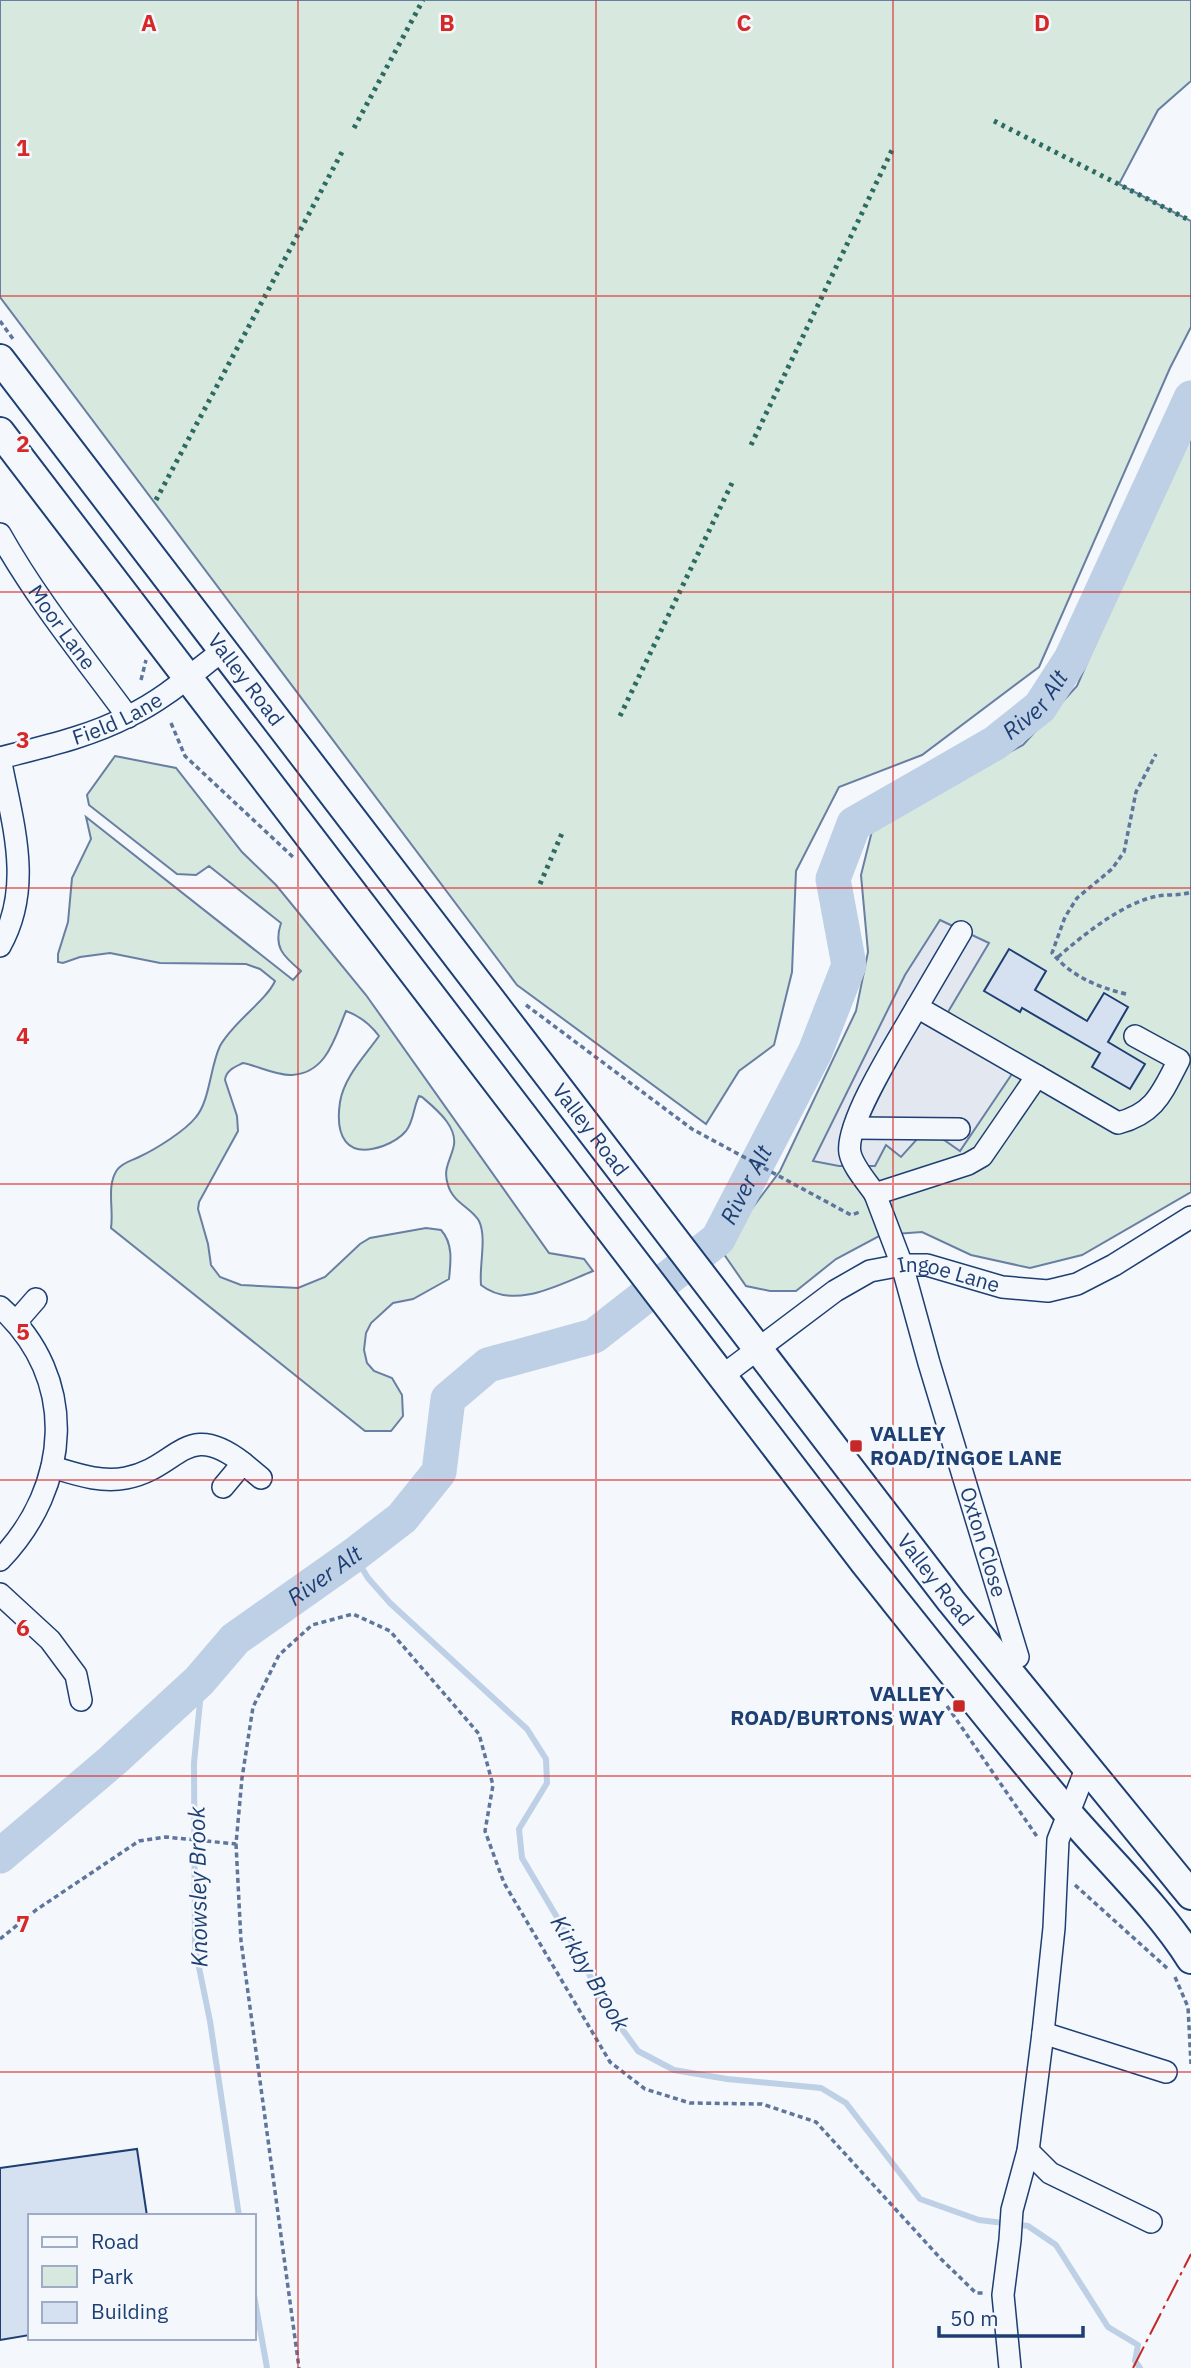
<svg xmlns="http://www.w3.org/2000/svg" width="1191" height="2368" font-family="'IBM Plex Sans',sans-serif">
<rect width="100%" height="100%" fill="#f4f7fb"/>
<!-- green -->
<path fill="#d7e8df" stroke="#687fa3" stroke-width="2" d="M0,0h1191v81l-33,29 -39,74 72,37v106l-21,41 -131,299 -117,88 -83,32 -43,84 -4,101 -18,73 -35,26 -33,53 -189,-139 -517,-688z
M1191,435v757l-109,63 -52,13 -59,-13 -49,-23 -41,3 -45,24 -40,32h-26l-24,-5 -25,-36 59,-79 76,-160 12,-59 -7,-77 12,-48 57,-33 93,-49 54,-59 44,-101z
M115,756l61,12 66,84 34,33 90,110 183,258 35,6 9,12c-33,13 -79,40 -112,14 -2,-19 6,-48 -2,-64 -7,-13 -26,-18 -31,-36 -5,-15 1,-22 5,-36 7,-21 -17,-40 -31,-52l-3,-1c-6,12 -5,25 -13,35 -6,7 -15,12 -23,15 -37,13 -48,-10 -43,-44 4,-25 25,-46 39,-66 -9,-12 -19,-20 -33,-25 -11,26 -19,62 -54,64 -15,1 -34,-9 -49,-12 -8,4 -17,7 -18,17l12,36 1,15 -39,71 -1,7 10,35 3,21 9,12 21,8 57,3 27,-11 35,-33 10,-6 56,-10 15,2c12,13 10,31 8,49l-36,20 -20,4 -22,20 -5,10 -2,17 3,13 7,8 18,7 10,17 1,21 -12,15h-26l-254,-203c3,-19 -5,-42 6,-58 6,-8 14,-9 22,-13 17,-8 46,-26 57,-40 14,-17 14,-50 24,-71 13,-24 46,-45 55,-65l-15,-12 -14,-5 -86,-1 -50,-10 -30,4 -17,6 -5,-1v-8l10,-32 4,-44 19,-39 -5,-22 207,163 8,-9c-18,-15 -28,-24 -20,-48l-72,-57 -13,9 -19,-1 -88,-69 -2,-10z"/>
<!-- parking -->
<path fill="#e3e8f0" stroke="#687fa3" stroke-width="2" d="M940,920l49,23 -41,69 70,53 -58,86 -33,-23 -26,29 -15,-12 -11,21h-36l-26,-5 92,-186z"/>
<g fill="none" stroke-linecap="round" stroke-linejoin="round">
<!-- stream -->
<path stroke="#bed0e5" stroke-width="6" d="M354,1555l14,23 22,25 137,126 19,30 1,24 -28,46 3,29 62,105 17,37 37,51 36,19 53,9 94,9 25,15 74,96 59,21 49,6 28,19 52,82 30,18 -3,16 5,7
M199,1681l1,21 -6,61 1,185 15,73 29,195
M254,2295l13,73"/>
<!-- river -->
<path stroke="#bed0e5" stroke-width="35" id="s1" d="M0,1856l112,-95 87,-80 36,-42 119,-84 48,-37 37,-46 9,-73 40,-34 106,-29 124,-97 97,-187 34,-87 -16,-86 21,-55 141,-81 45,-36 31,-48 120,-261"/>
</g>
<!-- building -->
<path fill="#d5e0f0" stroke="#1d3f73" stroke-width="2" d="M1009,949l37,22 -11,19 52,31 17,-28 24,14 -20,35 37,22 -15,25 -38,-22 8,-14 -78,-45 -2,4 -36,-21z
M137,2149l10,67h-117v119l-30,5v-172z"/>
<g fill="none" stroke-linecap="round" stroke-linejoin="round">
<!-- minor casing -->
<g stroke="#1d3f73" stroke-width="24">
<g id="minor">
<path id="s2" d="M0,534c37,66 84,123 128,183"/>
<path id="s3" d="M0,758c43,-11 89,-21 129,-42 34,-16 63,-42 93,-65"/>
<path d="M0,758c12,64 34,128 0,188"/>
<path d="M961,932l-44,75 120,69"/>
<path d="M854,1128l105,1"/>
<path d="M875,1194c-8,-12 -22,-27 -25,-41 -6,-29 51,-118 67,-146"/>
<path d="M0,1307c79,71 71,179 0,253"/>
<path d="M16,1322l20,-23"/>
<path id="s4" d="M722,1376l113,-85 35,-20 32,-6h25l75,22 46,4 29,-7 37,-19 77,-48"/>
<path d="M52,1467c24,7 48,16 74,11 53,-10 59,-60 117,-15"/>
<path d="M223,1487l20,-24 18,15"/>
<path d="M0,1594l50,46 26,35 5,25"/>
<path d="M1018,1657l-89,-294 -27,-98 -27,-71 93,-30 14,-8 55,-80 81,47c38,-10 44,-31 61,-63l-44,-24"/>
<path d="M1043,2033l123,39"/>
<path d="M1028,2151l22,22 101,49"/>
<path d="M1010,2368l-7,-73 7,-55 2,-30 16,-59 15,-118 11,-105 4,-88 28,-71"/>
</g>
</g>
<!-- major casing -->
<g stroke="#1d3f73" stroke-width="32">
<g id="major">
<path id="s5" d="M0,359l951,1242 240,294"/>
<path d="M0,432l865,1131c67,84 133,168 202,249 40,47 92,96 124,147"/>
</g>
</g>
<!-- path -->
<path stroke="#5e769c" stroke-width="3.5" stroke-dasharray="5 3.5" stroke-linecap="butt" d="M0,321l13,18
M141,680l5,-20
M171,723l14,33 108,101
M1058,957c25,-22 66,-55 100,-61 11,-2 22,0 33,-4
M1126,994c-29,-7 -55,-18 -74,-41l13,-36 12,-19 35,-29 12,-17 12,-60 20,-38
M526,1005l166,124 159,86 9,-3
M947,1706l91,132
M236,1844l5,97 58,427
M1075,1885l93,84
M0,1939l36,-29 103,-69 27,-4 70,7 6,-66 11,-71 26,-52 33,-30 41,-11 37,17 89,103 14,51 -8,46 19,52 106,179 35,27 45,14 72,1 54,18 125,137 35,34h10
M1175,1977l13,30 3,57"/>
<!-- minor -->
<use href="#minor" stroke="#f4f7fb" stroke-width="21"/>
<!-- major -->
<use href="#major" stroke="#f4f7fb" stroke-width="28"/>
<!-- hedge -->
<path stroke="#2c6c60" stroke-width="5" stroke-dasharray="3.5 5" stroke-linecap="butt" d="M994,121l197,100
M354,128l69,-128
M751,445l143,-299
M156,500l186,-348
M620,716l112,-233
M540,884l23,-53"/>
<!-- power -->
<path stroke="#c62828" stroke-width="2" stroke-dasharray="24 5 3.5 5" stroke-linecap="butt" d="M1133,2368l58,-114"/>
</g>
<!-- grid -->
<path fill="none" stroke="#d62828" stroke-width="2" stroke-opacity="0.55" d="M298,0v2368M596,0v2368M893,0v2368M0,296h1191M0,592h1191M0,888h1191M0,1184h1191M0,1480h1191M0,1776h1191M0,2072h1191"/>
<!-- markers -->
<g fill="#c62828" stroke="#f4f7fb" stroke-width="2.5">
<rect x="849" y="1439" width="14" height="14" rx="3.5"/>
<rect x="952" y="1699" width="14" height="14" rx="3.5"/>
</g>
<g text-anchor="middle" stroke-width="5" stroke-linejoin="round" paint-order="stroke">
<!-- street labels -->
<g font-size="21" fill="#1d3f73" stroke="#f4f7fb">
<text dy="7" stroke="none"><textPath href="#s2" startOffset="112">Moor Lane</textPath></text>
<text dy="7" stroke="none"><textPath href="#s5" startOffset="404">Valley Road</textPath></text>
<text dy="7" stroke="none"><textPath href="#s3" startOffset="124">Field Lane</textPath></text>
<text dy="7" stroke="none"><textPath href="#s5" startOffset="971">Valley Road</textPath></text>
<text dy="7" stroke="none"><textPath href="#s4" startOffset="262">Ingoe Lane</textPath></text>
<text transform="translate(983 1542) rotate(73)" y="7">Oxton Close</text>
<text dy="7" stroke="none"><textPath href="#s5" startOffset="1538">Valley Road</textPath></text>
</g>
<!-- poi labels -->
<g font-size="21" font-weight="bold" fill="#1d3f73" stroke="#f4f7fb" text-anchor="start">
<text x="870" y="1441">VALLEY<tspan x="870" dy="24">ROAD/INGOE LANE</tspan></text>
<text x="945" y="1701" text-anchor="end">VALLEY<tspan x="945" dy="24">ROAD/BURTONS WAY</tspan></text>
</g>
<!-- water labels -->
<g font-size="23" font-style="italic" fill="#1d3f73" stroke="#f4f7fb">
<text dy="8" stroke="none"><textPath href="#s1" startOffset="1648">River Alt</textPath></text>
<text dy="8" stroke="none"><textPath href="#s1" startOffset="1040">River Alt</textPath></text>
<text dy="8" stroke="none"><textPath href="#s1" startOffset="430">River Alt</textPath></text>
<text transform="translate(198 1887) rotate(-91)" y="8">Knowsley Brook</text>
<text transform="translate(590 1973) rotate(59)" y="8">Kirkby Brook</text>
</g>
</g>
<g font-size="23" text-anchor="middle" font-weight="bold" fill="#d62828" stroke="#f4f7fb" stroke-width="5" stroke-linejoin="round" paint-order="stroke">
<text x="149" y="31">A</text>
<text x="447" y="31">B</text>
<text x="744" y="31">C</text>
<text x="1042" y="31">D</text>
<text x="23" y="156">1</text>
<text x="23" y="452">2</text>
<text x="23" y="748">3</text>
<text x="23" y="1044">4</text>
<text x="23" y="1340">5</text>
<text x="23" y="1636">6</text>
<text x="23" y="1932">7</text>
</g>
<!-- legend -->
<rect x="28" y="2214" width="228" height="126" fill="#f4f7fb" stroke="#9eadc5" stroke-width="2"/>
<rect x="42" y="2237" width="35" height="10" fill="#f4f7fb" stroke="#9eadc5" stroke-width="2"/>
<text x="91" y="2249" font-size="21" fill="#1d3f73">Road</text>
<rect x="42" y="2266" width="35" height="21" fill="#d7e8df" stroke="#9eadc5" stroke-width="2"/>
<text x="91" y="2284" font-size="21" fill="#1d3f73">Park</text>
<rect x="42" y="2302" width="35" height="21" fill="#d5e0f0" stroke="#9eadc5" stroke-width="2"/>
<text x="91" y="2319" font-size="21" fill="#1d3f73">Building</text>
<!-- scale -->
<path d="M939 2326v10h144v-10" fill="none" stroke="#1d3f73" stroke-width="3.5"/>
<text x="950" y="2326" font-size="21" fill="#1d3f73" stroke="#f4f7fb" stroke-width="5" paint-order="stroke">50 m</text>
</svg>
